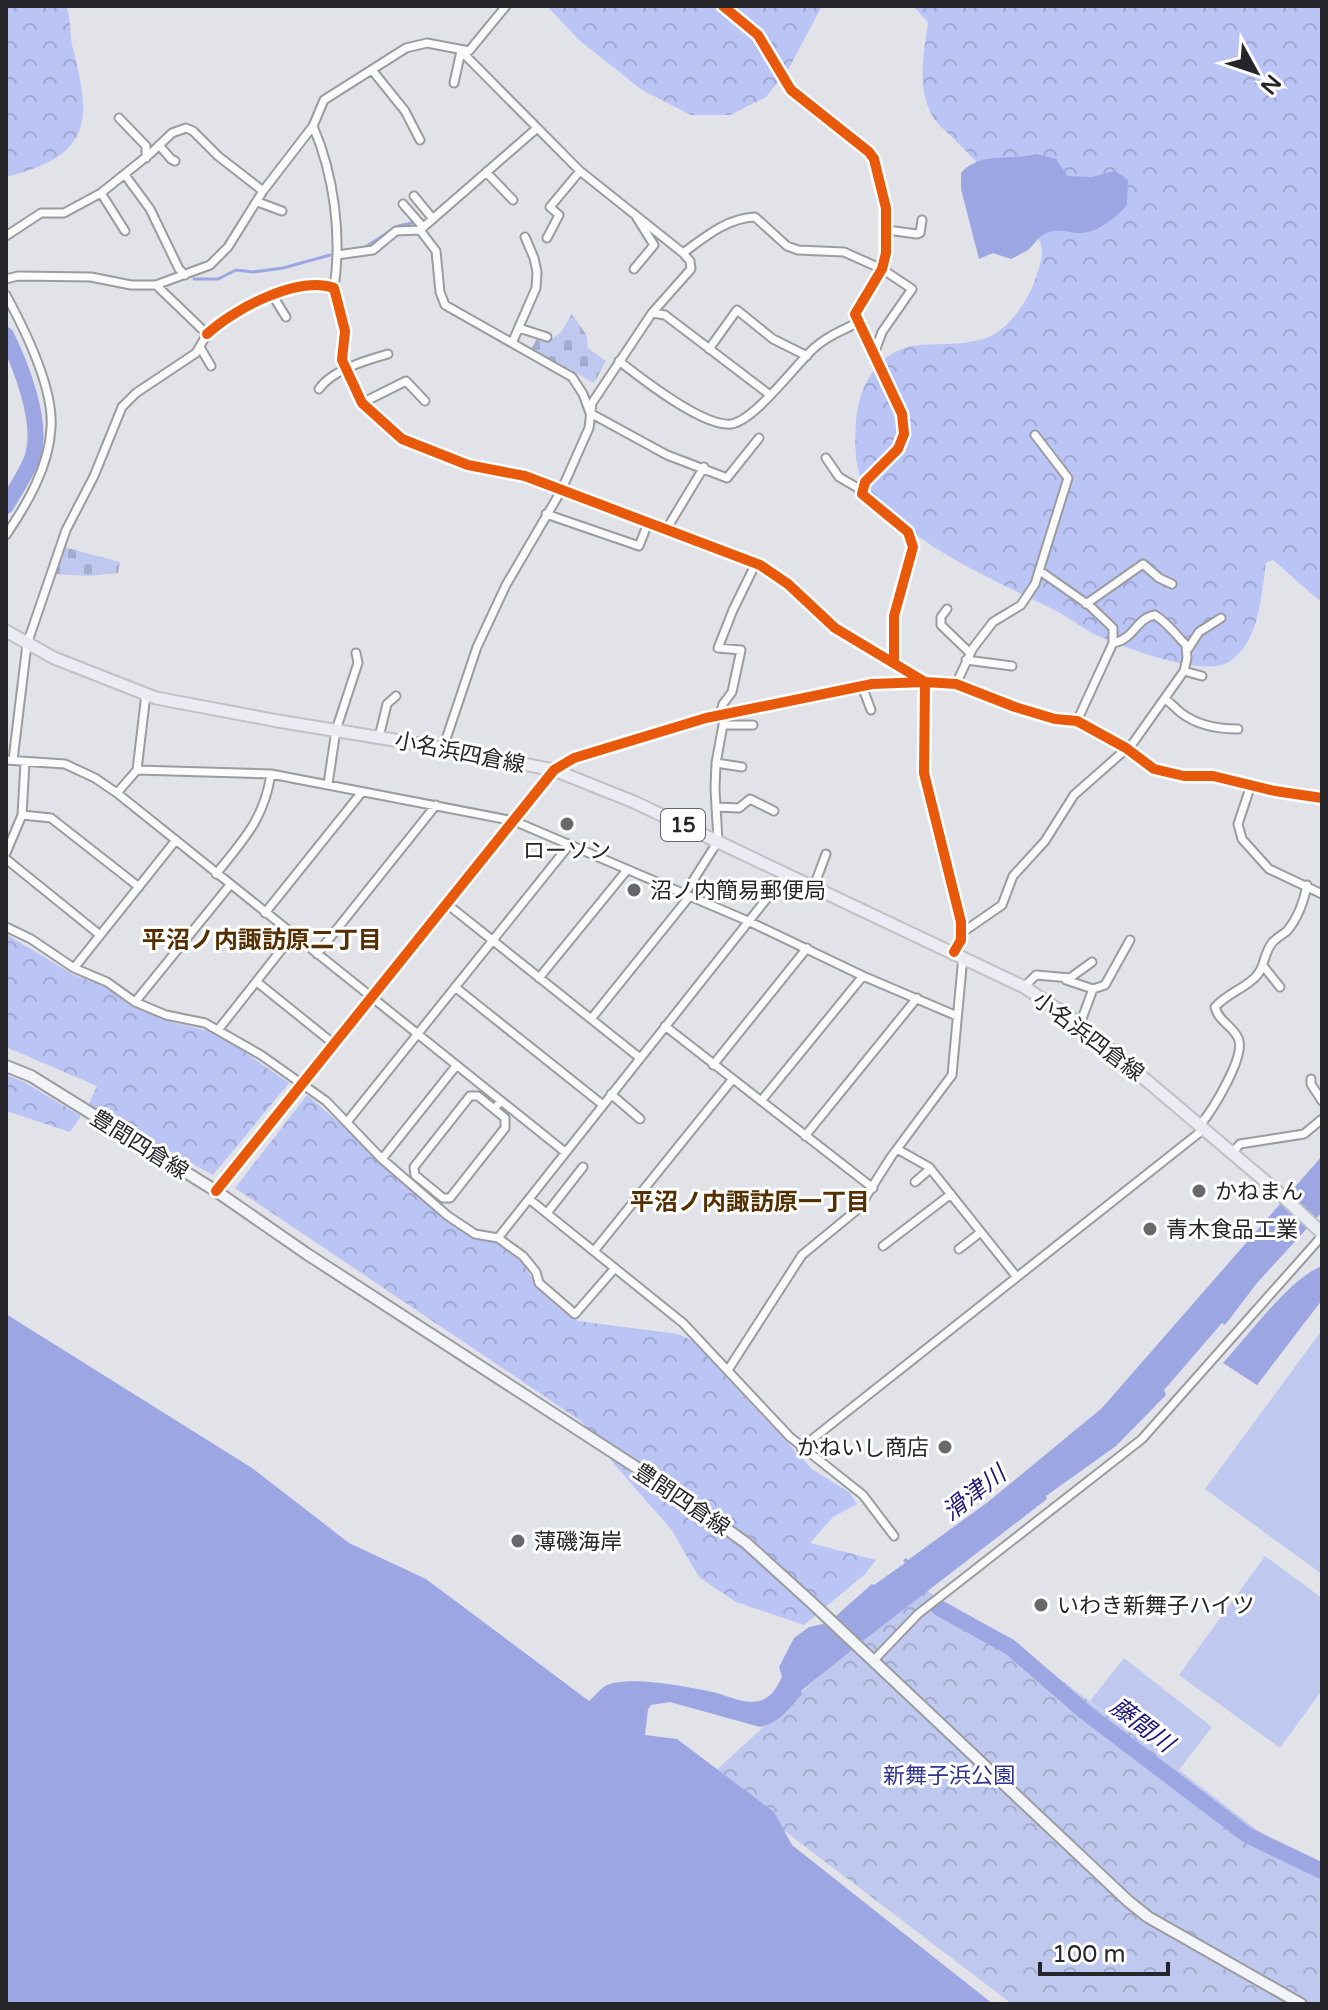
<svg xmlns="http://www.w3.org/2000/svg" width="1328" height="2010" font-family="'Varela Round','Noto Sans JP',sans-serif">
<defs>
<pattern id="forest-crowns" width="20" height="18" patternUnits="userSpaceOnUse" patternTransform="scale(2)"><rect width="20" height="18" fill="#bac4f5"/><path d="M2 6a3 3 0 1 1 6 0M12 15a3 3 0 1 1 6 0" fill="none" stroke="#a0a8d2"/></pattern>
<pattern id="cemetery-stones" width="16" height="16" patternUnits="userSpaceOnUse" patternTransform="scale(2)"><rect width="16" height="16" fill="#bfc8ef"/><path d="M2 7V4a2 2 0 0 1 4 0v3zM10 15v-3a2 2 0 0 1 4 0v3z" fill="#a4accd"/></pattern>
<pattern id="park-crowns" width="20" height="18" patternUnits="userSpaceOnUse" patternTransform="scale(2)"><rect width="20" height="18" fill="#bfc8ef"/><path d="M2 6a3 3 0 1 1 6 0M12 15a3 3 0 1 1 6 0" fill="none" stroke="#a4accd"/></pattern>
</defs>
<rect width="100%" height="100%" fill="#e2e3e8"/>
<!-- forest -->
<path fill="url(#forest-crowns)" d="M6,6h60c6,14 3,28 7,43 20,76 16,107 -67,128z
M547,6h275l-33,62 -23,29 -36,18h-39l-49,-25 -63,-50z
M913,6h409v597l-49,-43 -7,3c-5,32 -6,79 -37,99 -26,16 -106,-15 -133,-27 -13,-6 -24,-16 -36,-22 -56,-29 -106,-48 -157,-88 -16,-12 -33,-25 -41,-44 -8,-18 -7,-41 -6,-60 3,-37 23,-72 63,-76 23,-2 50,1 72,-9 19,-10 33,-31 42,-50 3,-9 10,-26 9,-35 -1,-29 -67,-90 -88,-112 -7,-7 -16,-14 -21,-22 -17,-28 -9,-65 -5,-95z
M6,934l68,41 30,11 27,20 36,15 50,12 72,50 -76,92 -125,-69 9,-20 -91,-39z
M6,1075l18,7 57,34 -11,16 -64,-21z
M307,1095l167,144 22,4 26,19 15,25 41,34 100,13 15,7 119,128 37,23 8,12 -24,13 -23,26 66,17 -11,14 -61,51 -68,-23 -37,-25 -28,-48 -57,-65 -33,-43 -346,-233z"/>
<!-- cemetery -->
<path fill="url(#cemetery-stones)" d="M572,314l15,22 1,12 18,13 -12,22 -63,-34 7,-12 11,4 12,-9z
M64,547l56,15 -2,11 -30,3 -33,-2z"/>
<!-- park -->
<path fill="url(#park-crowns)" d="M918,1586l82,47 269,206 53,33v132h-310l-301,-229z"/>
<!-- pitch -->
<path fill="#bfc8ef" d="M1322,1330v244l-117,-85z
M1265,1556l57,42v92l-42,58 -101,-73z
M1124,1658l88,69 -33,43 -89,-69z"/>
<!-- water -->
<path fill="#9ca6e2" d="M1036,154l20,5 11,17 25,1 23,-6 13,9 -1,25c-10,12 -31,29 -48,28 -12,0 -20,-5 -32,0 -9,3 -12,11 -19,17 -5,3 -11,6 -17,9l-18,-6 -14,6 -18,-70v-16c19,-22 50,-12 75,-19z
M1322,1156v56l-65,71 -32,42 -3,-2 -58,67 2,5 -50,51 -70,50 1,3 -183,141 -63,51 1,3c-12,14 -23,29 -42,33l-90,-25 -19,3 -3,4 -3,26 32,4 97,73 18,33 201,159h-987v-690l246,154 97,75 77,36 163,122c6,-5 12,-13 18,-16 23,-10 82,2 106,7 16,4 33,14 49,8 11,-4 15,-14 20,-23l-3,-10 15,-29 15,-11 19,-4 44,-39 2,1 31,-22 -2,-3 3,-2 2,2 80,-58 114,-94z
M1322,1266v34l-65,85 -34,-22c24,-26 67,-85 99,-97z"/>
<g fill="none" stroke-linecap="round" stroke-linejoin="round">
<!-- stream -->
<path stroke="#9ca6e2" stroke-width="3" d="M364,248l34,-22 14,-3
M194,279h24l18,-9 17,2 30,-4 47,-13"/>
<!-- river -->
<path stroke="#9ca6e2" stroke-width="16" d="M6,335c15,31 37,86 27,121 -6,17 -18,34 -27,50
M939,1608l71,39 75,65 162,123 75,36"/>
<!-- street casing -->
<g stroke="#9a9c9f" stroke-width="11">
<path id="street" d="M723,6l35,29 33,55 78,62 5,7 12,49v45l-4,16 -27,45 47,100 2,20 -6,15 -33,33 -3,12 46,38 5,15 -19,69v47
M372,70l33,41 15,29
M454,83l7,-32
M119,118l27,28v12
M313,126c21,49 29,109 21,162
M536,129l-116,101 16,21 4,41 5,13 127,72 11,17 7,19 77,42 60,23 32,-40
M159,145l12,14 4,2
M486,172l27,28
M125,175l25,34 29,60 6,6
M101,193l24,38
M414,196l19,23
M258,202l24,9
M403,204l20,23
M887,230l30,4 3,-1 2,-13
M6,236l35,-23h23l37,-20 50,-40 21,-20 14,-5 7,3 25,25 45,35
M547,238l12,-23 -9,-8 30,-36
M683,253c22,-16 44,-35 72,-36l32,29 11,4 46,2 38,17 30,20 -30,43 -8,22
M337,255l36,-5 23,-19 24,-1
M634,269l20,-24 -17,-27
M6,279l12,-3 73,1 40,8h25l54,-20 18,-18 35,-56 50,-65 11,-26 82,-52 21,-5 42,8 37,-45
M6,295c19,35 48,94 45,133 -2,39 -24,76 -45,107
M273,296l13,21
M652,313l13,2 105,80
M519,328l28,9
M207,334c27,-25 91,-59 127,-46l11,43 -3,29 20,43 40,36 66,26 57,11 235,89 28,19 47,44 90,54 -1,91 37,149v18l-7,12
M512,343l24,-55 1,-16 -3,-14 -9,-21
M200,347l11,19
M709,349l28,-39 36,29 34,17
M619,361c23,18 84,66 112,63 23,-3 63,-57 81,-74 13,-13 31,-20 47,-28
M319,389c13,-19 48,-29 69,-35
M362,403l44,-22 19,20
M826,458l13,19 24,14
M546,514l93,32 9,-23
M666,530l38,-63
M1040,571l50,35 23,22v15l-36,78
M1086,604l57,-40 16,14 13,6
M947,609l-6,8v8l29,28
M1188,649l11,-17 22,-14
M966,660l46,6
M1184,671l18,5
M956,684l17,-36 20,-26 28,-17 14,-21 33,-106 -33,-43
M862,686l9,24
M1165,699c6,4 10,9 15,13 16,13 38,17 58,17
M720,715l3,-11 9,-12 9,-42 -23,-2 15,-38 23,-47
M725,725h28
M379,737l8,-33 9,-8
M443,748l34,-101 29,-62 55,-94 28,-63 3,-25 60,-90 39,-44 -1,-8 -7,-8 -103,-82 -119,-120
M6,760l59,4 30,14 22,15 448,359
M13,760l14,-116 39,-114 28,-54 28,-69 14,-14 60,-40 11,-19 -51,-49
M716,763l26,4
M137,770l134,4 243,47 234,100 115,55 94,40
M554,770l20,-12 132,-40 166,-34 53,-2 31,2 59,23 40,12 22,2 49,27 28,21 30,7h29l62,15 47,7
M328,784l8,-54 22,-67 -2,-10
M1251,785l-13,39 4,15 27,30 53,25
M117,793l20,-23 9,-76
M716,807l23,1 11,-9 24,12
M22,815l29,3 88,69
M6,853l16,-38 3,-53
M6,859l94,76
M216,874c28,-35 48,-55 55,-100
M814,886l12,-32
M684,895l34,-54 -3,-52 1,-26 9,-49
M447,904l193,154
M265,913l97,-121
M6,927l25,12 43,29 33,14 28,20 31,13 39,8 56,32 65,46 56,58 66,57 27,18 23,4 25,18 13,16 3,11 36,31 40,-46
M963,932l39,-27 11,-29 32,-35 29,-46 59,-52 51,-72 3,-13 -1,-13c-12,-12 -16,-20 -31,-30 -19,3 -20,24 -42,28
M317,954l119,-149
M1264,967l16,20
M74,968l102,-128
M539,978l88,-108
M1066,980l27,9
M257,982l77,62
M455,987l148,118
M1024,987l12,-12 34,3 22,-16
M135,1002l95,-117
M591,1019l98,-122
M1080,1024l13,-35 12,-4 25,-45
M665,1026l208,162
M218,1030l75,-95
M713,1065l94,-117
M1311,1079v5l11,17
M611,1094l29,25
M761,1101l102,-125
M494,1109l11,9v10l-55,70h-7l-28,-23 -1,-8 56,-71h8l16,13 7,-8
M347,1122l223,-278
M1200,1125c12,-14 47,-70 38,-87 -5,-12 -20,-17 -23,-31 11,-12 25,-17 36,-26 15,-11 11,-25 21,-38 4,-5 10,-8 15,-12 11,-13 17,-30 20,-46
M805,1136l112,-138
M897,1149l32,18 87,109
M1232,1153l8,-9 64,-10 18,-15
M382,1159l74,-93
M915,1182l15,-13
M529,1199l154,124 107,114 73,58 31,41
M547,1213l36,-46
M498,1238l289,-365
M883,1246l68,-52
M959,1249l22,-17
M594,1251l138,-171
M728,1370l74,-115 56,-46 33,-52 61,-82 11,-119
M801,1448l403,-319
M873,1661l45,-47 224,-175 180,-203"/>
</g>
<!-- secondary casing -->
<g stroke="#9a9c9f" stroke-width="14">
<path id="secondary" d="M6,1066l25,10 185,115 91,63 375,243 64,46 66,60 316,298 20,16 153,87
M216,1191l338,-421"/>
</g>
<!-- primary casing -->
<g stroke="#c1c1c4" stroke-width="15">
<path id="primary" d="M6,631l48,27 102,40 122,23 165,27 111,22 80,32 390,185 56,37 198,168 44,41"/>
</g>
<!-- street -->
<use href="#street" stroke="#fbfbfc" stroke-width="7"/>
<!-- secondary -->
<use href="#secondary" stroke="#f3f4f7" stroke-width="10"/>
<!-- primary -->
<use href="#primary" stroke="#ebecf3" stroke-width="11"/>
<!-- cycleway casing -->
<g stroke="#fff" stroke-width="15">
<path id="cycleway" d="M723,6l35,29 33,55 78,62 5,7 12,49v45l-4,16 -27,45 47,100 2,20 -6,15 -33,33 -3,12 46,38 5,15 -19,69v47
M207,334c27,-25 91,-59 127,-46l11,43 -3,29 20,43 40,36 66,26 57,11 235,89 28,19 47,44 90,54 -1,91 37,149v18l-7,12
M216,1191l338,-421 20,-12 132,-40 166,-34 53,-2 31,2 59,23 40,12 22,2 49,27 28,21 30,7h29l62,15 47,7"/>
</g>
<!-- cycleway -->
<use href="#cycleway" stroke="#e8590c" stroke-width="10"/>
</g>
<!-- markers -->
<g fill="#68686c" stroke="#fff" stroke-width="3">
<circle cx="567" cy="824" r="8"/>
<circle cx="634" cy="890" r="8"/>
<circle cx="1199" cy="1191" r="8"/>
<circle cx="1150" cy="1229" r="8"/>
<circle cx="945" cy="1447" r="8"/>
<circle cx="518" cy="1541" r="8"/>
<circle cx="1041" cy="1605" r="8"/>
</g>
<g text-anchor="middle" stroke-width="6" stroke-linejoin="round" paint-order="stroke">
<!-- shield labels -->
<rect fill="#fff" stroke="#67676a" stroke-width="2" x="661" y="809" width="44" height="32" rx="6"/>
<g font-size="20" font-weight="bold" fill="#26262a">
<text x="683" y="832">15</text>
</g>
<!-- street labels -->
<g font-size="22" fill="#26262a" stroke="#fff">
<text transform="translate(460 752) rotate(11)" y="8">小名浜四倉線</text>
<text transform="translate(1089 1036) rotate(37)" y="8">小名浜四倉線</text>
<text transform="translate(140 1144) rotate(32)" y="8">豊間四倉線</text>
<text transform="translate(682 1499) rotate(34)" y="8">豊間四倉線</text>
</g>
<!-- poi labels -->
<g font-size="22" fill="#26262a" stroke="#fff" text-anchor="start">
<text x="567" y="858" text-anchor="middle">ローソン</text>
<text x="650" y="898">沼ノ内簡易郵便局</text>
<text x="1215" y="1199">かねまん</text>
<text x="1166" y="1237">青木食品工業</text>
<text x="929" y="1455" text-anchor="end">かねいし商店</text>
<text x="534" y="1549">薄磯海岸</text>
<text x="1057" y="1613">いわき新舞子ハイツ</text>
</g>
<!-- park labels -->
<g font-size="22" fill="#303393" stroke="#fff">
<text x="949" y="1783">新舞子浜公園</text>
</g>
<!-- neighbourhood labels -->
<g font-size="24" font-weight="bold" fill="#552f00" stroke="#fff">
<text x="262" y="948">平沼ノ内諏訪原二丁目</text>
<text x="750" y="1210">平沼ノ内諏訪原一丁目</text>
</g>
<!-- water labels -->
<g font-size="24" font-style="italic" fill="#1f1777" stroke="#fff">
<text transform="translate(974 1493) rotate(-38)" y="8">滑津川</text>
<text transform="translate(1142 1725) rotate(37)" y="8">藤間川</text>
</g>
</g>
<!-- border -->
<rect width="1328" height="2010" fill="none" stroke="#26262a" stroke-width="16"/>
<!-- north arrow -->
<g transform="translate(1256 72) rotate(130)" stroke="#ffffff" stroke-width="6" paint-order="stroke">
<path d="M0-6L14 30L0 20L-14 30Z" fill="#26262a"/>
<text y="-12" font-size="22" font-weight="bold" text-anchor="middle" fill="#26262a">N</text>
</g>
<!-- scale -->
<path d="M1040 1962v12h128v-12" fill="none" stroke="#26262a" stroke-width="4"/>
<text x="1052" y="1962" font-size="24" fill="#26262a" stroke="#ffffff" stroke-width="6" paint-order="stroke">100 m</text>
</svg>
